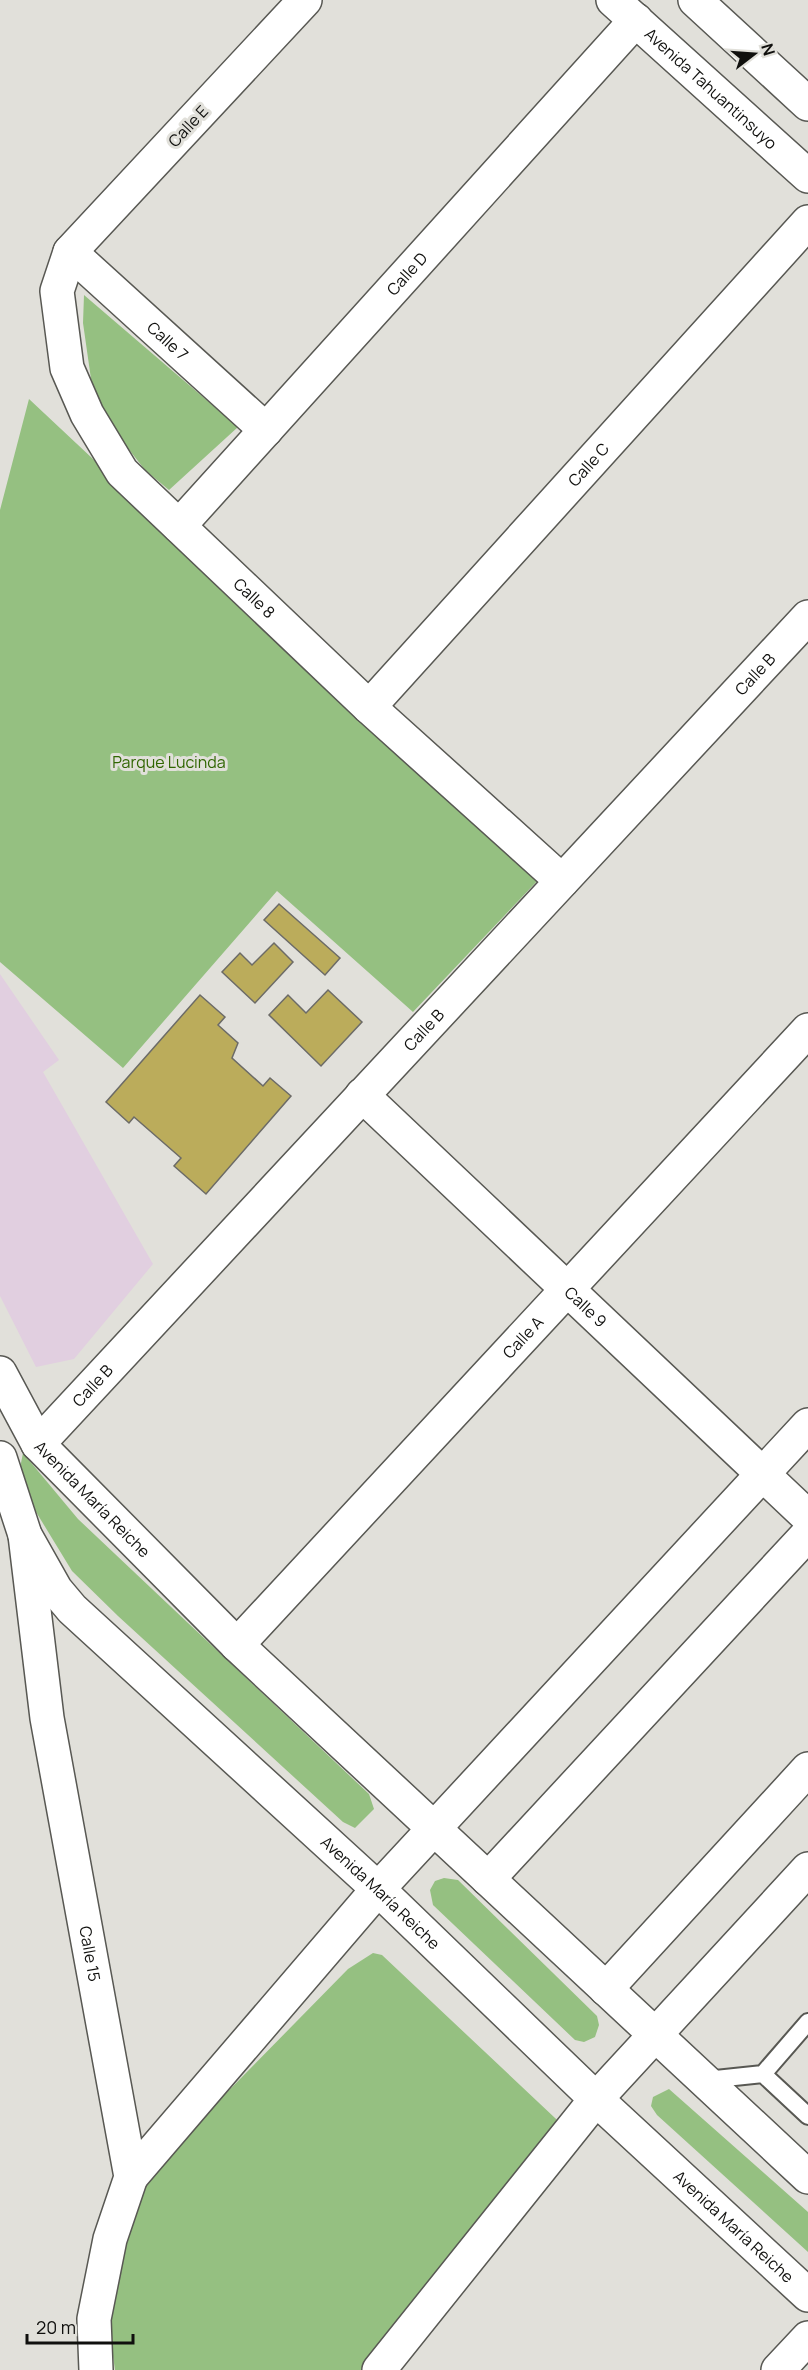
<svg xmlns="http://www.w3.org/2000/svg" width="808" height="2370" font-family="Manrope,sans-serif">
<rect width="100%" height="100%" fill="#e1e0da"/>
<!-- industrial -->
<path fill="#e1cfe0" d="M0,974l59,86 -16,12 110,192 -79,95 -38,8 -36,-71z"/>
<!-- green -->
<path fill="#95c081" d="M84,295l154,132 -69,63 -24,-20 -40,-51 -14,-40 -8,-56z
M29,399l511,479 -127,134 -136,-121 -154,177 -123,-106v-452z
M23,1453l55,66 291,275 5,15 -19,19 -12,-6 -225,-206 -46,-45 -39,-64 -13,-39z
M444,1878l14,2 139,136 2,9 -4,12 -11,5 -9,-2 -142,-135 -3,-15 5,-9z
M373,1953l9,2 190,179 -207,236h-250l-7,-49 29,-137 211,-215z
M669,2089l139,123v40l-151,-137 -6,-9 2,-9z"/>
<!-- building -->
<path fill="#bbac5b" stroke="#6c6b67" stroke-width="1.5" d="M279,904l61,54 -15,17 -61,-55z
M274,943l19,19 -38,41 -33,-31 18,-19 12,12z
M328,990l34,32 -41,44 -52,-51 19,-20 18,18z
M200,995l25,22 -7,8 20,18 -6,15 31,28 7,-8 21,18 -85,98 -32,-28 7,-8 -47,-41 -5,6 -23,-21z"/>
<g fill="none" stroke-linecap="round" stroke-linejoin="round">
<!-- lane casing -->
<g stroke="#585853" stroke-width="20">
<path id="lane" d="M763,2074l45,-52
M706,2080l57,-6 45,42"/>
</g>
<!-- street casing -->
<g stroke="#585853" stroke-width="36">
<g id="street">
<path id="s1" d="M305,0l-235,252 -13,39 10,77 20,46 35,58 247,235 193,174"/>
<path id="s2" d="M613,0l195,176"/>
<path d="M695,0l113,104"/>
<path id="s3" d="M70,252l196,178"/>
<path id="s4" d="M179,526l457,-506"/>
<path id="s5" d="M369,707l439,-485"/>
<path id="s6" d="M362,1095l446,422"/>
<path id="s7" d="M38,1444l770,-827"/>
<path id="s8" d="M25,1535l22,183 84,459 -21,62 -16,80 2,51"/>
<path id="s9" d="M237,1645l571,-615"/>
<path d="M131,2177l247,-288 430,-464"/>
<path d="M379,2370l217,-271 212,-230"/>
<path d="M778,2370l30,-32"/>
</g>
</g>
<!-- secondary casing -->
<g stroke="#585853" stroke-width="36">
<path id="secondary" d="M488,1879l320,-345
M606,1989l202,-220"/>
</g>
<!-- primary casing -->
<g stroke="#585853" stroke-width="36">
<g id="primary">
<path id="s10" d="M0,1373l38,71 199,201 571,532"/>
<path id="s11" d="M0,1458l25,77 31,55 16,19 306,280 218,210 212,196"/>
</g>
</g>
<!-- lane -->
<use href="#lane" stroke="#fff" stroke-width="16"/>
<!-- street -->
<use href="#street" stroke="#fff" stroke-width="33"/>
<!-- secondary -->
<use href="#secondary" stroke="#fff" stroke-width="33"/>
<!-- primary -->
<use href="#primary" stroke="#fff" stroke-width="33"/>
</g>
<g text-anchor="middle" stroke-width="6" stroke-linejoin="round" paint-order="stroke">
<!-- street labels -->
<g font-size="16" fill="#10100e" stroke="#e1e0da">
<text dy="6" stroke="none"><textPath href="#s2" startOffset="132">Avenida Tahuantinsuyo</textPath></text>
<text transform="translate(188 126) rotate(-47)" y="6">Calle E</text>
<text dy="6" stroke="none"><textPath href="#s4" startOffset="340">Calle D</textPath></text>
<text dy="6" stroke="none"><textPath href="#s3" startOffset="132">Calle 7</textPath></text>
<text dy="6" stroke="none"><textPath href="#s5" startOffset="327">Calle C</textPath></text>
<text dy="6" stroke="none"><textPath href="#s1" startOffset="764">Calle 8</textPath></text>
<text dy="6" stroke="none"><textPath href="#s7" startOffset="1052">Calle B</textPath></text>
<text dy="6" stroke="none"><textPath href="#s7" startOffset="566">Calle B</textPath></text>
<text dy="6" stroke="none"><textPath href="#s6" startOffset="308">Calle 9</textPath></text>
<text dy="6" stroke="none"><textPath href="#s9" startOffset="420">Calle A</textPath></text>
<text dy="6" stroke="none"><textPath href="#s7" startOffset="80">Calle B</textPath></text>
<text dy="6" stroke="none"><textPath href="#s10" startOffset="158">Avenida María Reiche</textPath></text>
<text dy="6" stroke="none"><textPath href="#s11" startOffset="588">Avenida María Reiche</textPath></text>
<text dy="6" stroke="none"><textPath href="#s8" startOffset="424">Calle 15</textPath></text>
<text dy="6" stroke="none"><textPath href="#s11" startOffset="1074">Avenida María Reiche</textPath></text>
</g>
<!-- park labels -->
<g font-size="16" fill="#306602" stroke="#e1e0da">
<text x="169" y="768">Parque Lucinda</text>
</g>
</g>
<!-- north arrow -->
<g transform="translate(754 54) rotate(73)" stroke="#e1e0da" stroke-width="4.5" paint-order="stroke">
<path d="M0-4.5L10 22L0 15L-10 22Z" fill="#10100e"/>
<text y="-9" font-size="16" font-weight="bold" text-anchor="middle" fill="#10100e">N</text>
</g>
<!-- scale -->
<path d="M27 2334v9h106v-9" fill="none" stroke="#10100e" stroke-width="3"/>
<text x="36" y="2334" font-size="18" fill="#10100e" stroke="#e1e0da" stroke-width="4.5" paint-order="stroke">20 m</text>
</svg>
